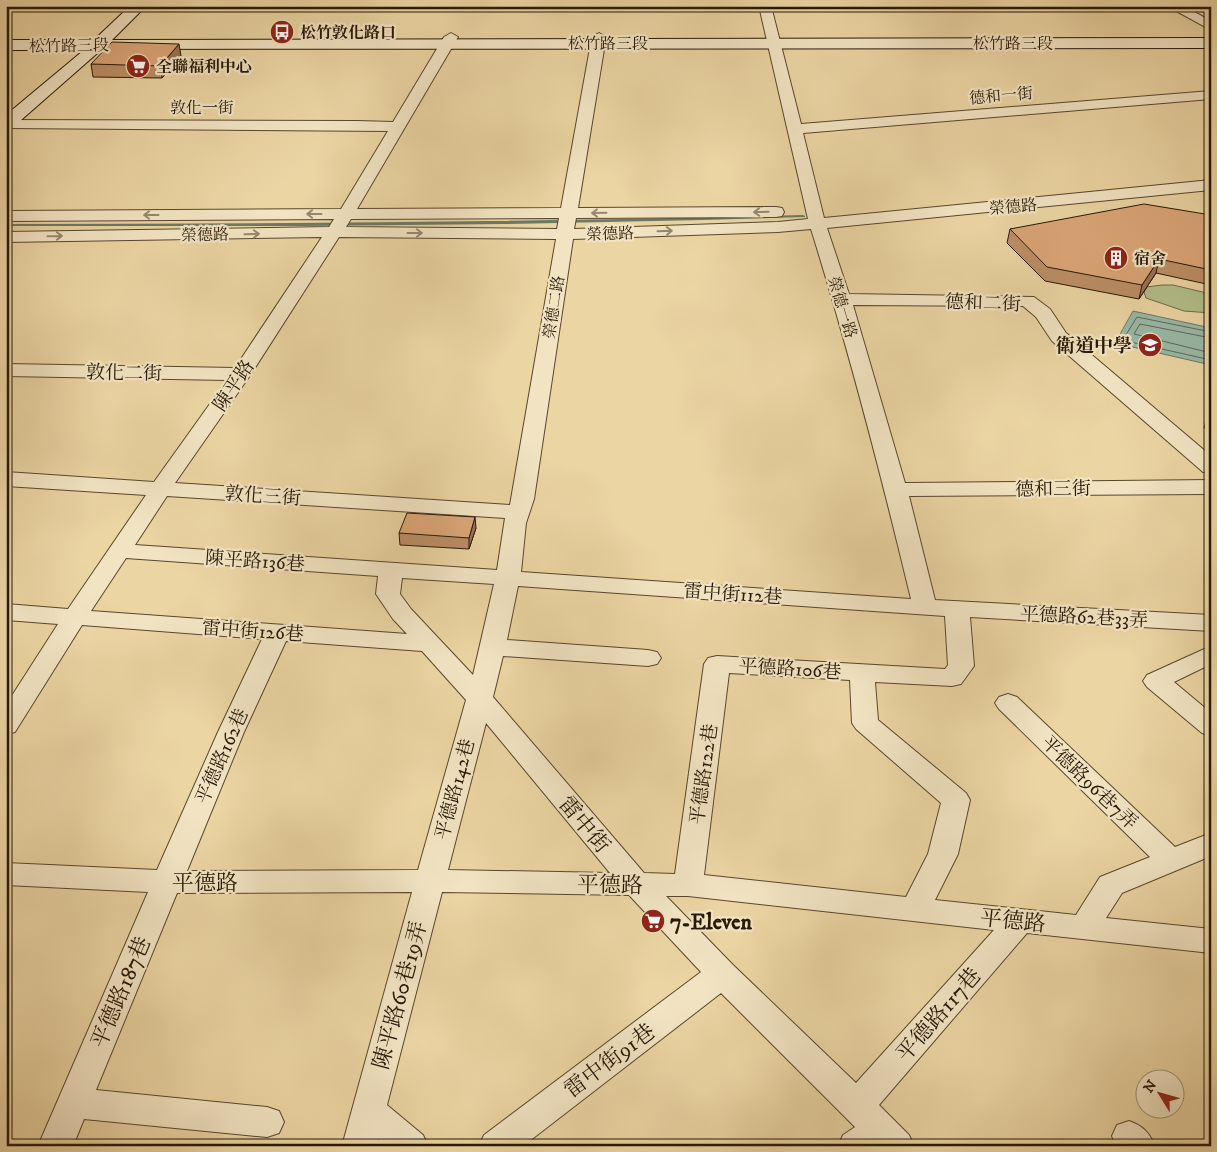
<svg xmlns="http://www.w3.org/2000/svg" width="1217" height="1152" font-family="'IM FELL DW Pica','Noto Serif TC',serif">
<rect width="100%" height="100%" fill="#ebd5a3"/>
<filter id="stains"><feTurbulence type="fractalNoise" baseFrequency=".004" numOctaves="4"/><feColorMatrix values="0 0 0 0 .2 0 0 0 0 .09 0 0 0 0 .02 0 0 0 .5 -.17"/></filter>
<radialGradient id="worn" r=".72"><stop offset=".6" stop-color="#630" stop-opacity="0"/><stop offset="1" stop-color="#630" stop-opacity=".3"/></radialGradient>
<!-- green -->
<path fill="#b3be89" stroke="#6d6b48" d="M1162,285h11l38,9v19l-27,-2 -38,-13 -2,-6 3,-5z"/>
<!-- water -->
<path fill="#98b9a7" stroke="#6b7967" d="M1133,311l78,17v37l-96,-22z"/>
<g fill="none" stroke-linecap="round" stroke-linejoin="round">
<!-- shore -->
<path stroke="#606856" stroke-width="1" d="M1211,332l-74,-15 -13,21 2,3 85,19
M1211,338l-71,-14 -6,10 77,19"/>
<!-- stream -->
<path fill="#6b7967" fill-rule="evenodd" d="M803,215l2,1v1l-102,3 -199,4 -199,2h-299v-2c266,0 531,-2 797,-9z"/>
<!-- street casing -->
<g stroke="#58472d" stroke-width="2">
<path id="street" d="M759,6h12l30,118 410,-33v8l-408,34 21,85 387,-38v10l-384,38 22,66 185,3 16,12 16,24 145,123v17l-8,-1 -151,-131 -16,-24 -13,-11 -170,-1 52,178 306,-3v14l-302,2 26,104 276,15v16l-241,-14 4,49 -13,18 -9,2 -77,-4 3,38 88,73 4,7 -12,54 -23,46 141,15 24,-38 50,-20 -151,-148 -4,-6 4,-6 9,-3 9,3 158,150 36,-14v23l-89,37 -16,25 105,11v24l-184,-20 -148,172 30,30 5,11h-76l5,-11 12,-8 -134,-134 -198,153h-44l5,-11 217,-163 -72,-77 -187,-3 -55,213 36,30 5,11h-42l-8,-7 -1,7h-35l70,-254 -235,1 -81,197 171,17 12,4 5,11 -5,11 -12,4 -183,-18 -11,27h-35l110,-254 -142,-7v-22l151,7 61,-138 44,-93 -180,-14 -67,107 -9,3v-30l52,-81 -52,-4v-16l62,5 78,-114 -140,-9v-14l148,10 73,-102 -221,-4v-12l229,4 87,-131 -316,5v-10l323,-5 5,-8 -328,2v-10l335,-2 47,-78 -382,-3v-8l351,1 36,1 51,-85 7,-4 7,4 -101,172 204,-1 31,-171 7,-4 7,4 -28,171 198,-1 6,1 2,4 -2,4 -6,1 -200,1 -2,11 204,-7 30,-3zM559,218l-2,11 -211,-2 5,-8zM811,229c38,122 70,245 100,370l-390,-27 5,-49 8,-24 39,-260 205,-7zM339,237l217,2 -46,266 -335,-22 76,-109zM167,496l338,22 -8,52 -362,-25zM126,558l252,18 -2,18 17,25 14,15 -316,-23zM402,578l92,6 -21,91 -62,-66 -11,-15zM518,586l427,30 3,49 -3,4 -228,-13 -9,2 -4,6 -29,210 -31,-1 -151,-176 10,-41 145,10 9,-2 4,-6 -4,-6 -9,-2 -141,-10zM286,641l136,10 44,49 -48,170 -231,1 57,-139zM729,673l121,7 2,43 4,6 85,74 -13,51 -22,43 -202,-22zM486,723l124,150 -162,-3zM666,896h22l306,34 -138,153 -123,-118z
M1167,6h16l28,15v9z
M1211,646v18l-37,18 37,31v23l-9,-3 -55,-46 -4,-6 4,-6z
M1129,1121c14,5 20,11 26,25h-39l-4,-10 5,-11z"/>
</g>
<!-- secondary casing -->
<g stroke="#271806" stroke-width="2">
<path id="secondary" d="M130,6h16l-34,34 1099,-2v10l-1109,1 -90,79 -6,1v-14l78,-65h-78v-10h88z"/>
</g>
<!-- street -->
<use href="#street" fill="#f2e4c3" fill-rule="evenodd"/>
<!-- secondary -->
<use href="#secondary" fill="#f2e4c3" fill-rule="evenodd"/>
</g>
<!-- wall -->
<path fill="#bc8f66" stroke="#271806" d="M181,56l-19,22 -69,-1 -2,-13z
M1211,215v70l-55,-12 -17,26 -94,-18 -38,-38 3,-14z
M1211,407v22l-7,-1 4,-16z
M476,528l-7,21 -69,-4 -1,-12z"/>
<!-- shaded-wall -->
<path fill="#997453" stroke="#271806" d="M179,44l2,12 -19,22 -2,-12z
M1159,259l-3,14 -17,26 3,-14z
M475,517l1,11 -7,21v-11z"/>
<!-- building -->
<path fill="#dba677" stroke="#271806" d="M112,42l67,2 -19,22 -69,-2z
M1144,204l67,11v55l-52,-11 -17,26 -95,-18 -37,-38z
M1211,407v6l-3,-1z
M407,513l68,4 -6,21 -70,-5z"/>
<!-- one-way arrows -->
<defs><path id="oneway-shaft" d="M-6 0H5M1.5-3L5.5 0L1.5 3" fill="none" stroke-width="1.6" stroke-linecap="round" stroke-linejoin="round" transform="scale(1.25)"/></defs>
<g stroke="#97886e">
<use href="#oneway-shaft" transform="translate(761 212) rotate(179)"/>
<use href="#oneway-shaft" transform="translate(599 213) rotate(179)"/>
<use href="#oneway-shaft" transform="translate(314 214) rotate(180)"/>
<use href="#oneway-shaft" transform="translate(151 215) rotate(180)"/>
<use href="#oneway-shaft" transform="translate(665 231) rotate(-2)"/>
<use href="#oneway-shaft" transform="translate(415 233)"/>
<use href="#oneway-shaft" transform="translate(252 234) rotate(-1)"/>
<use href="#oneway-shaft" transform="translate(55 236) rotate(-1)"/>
</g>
<!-- icons -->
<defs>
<g id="bus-disc" transform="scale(1.25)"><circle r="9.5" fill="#8f2418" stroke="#f2e4c3"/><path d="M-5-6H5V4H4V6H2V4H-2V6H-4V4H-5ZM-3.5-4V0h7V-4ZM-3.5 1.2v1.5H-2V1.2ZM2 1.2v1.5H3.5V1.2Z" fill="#fff"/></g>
<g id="supermarket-disc" transform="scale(1.25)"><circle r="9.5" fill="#8f2418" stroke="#f2e4c3"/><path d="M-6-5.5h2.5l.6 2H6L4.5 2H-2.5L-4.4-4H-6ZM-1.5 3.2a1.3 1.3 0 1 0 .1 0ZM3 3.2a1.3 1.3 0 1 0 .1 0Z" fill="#fff"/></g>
<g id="building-disc" transform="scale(1.25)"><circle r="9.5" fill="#8f2418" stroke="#f2e4c3"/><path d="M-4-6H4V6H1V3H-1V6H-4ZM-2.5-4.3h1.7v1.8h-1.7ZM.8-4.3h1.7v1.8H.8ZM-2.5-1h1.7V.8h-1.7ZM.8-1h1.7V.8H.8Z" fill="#fff"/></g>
<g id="school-disc" transform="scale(1.25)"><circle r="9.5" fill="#8f2418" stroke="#f2e4c3"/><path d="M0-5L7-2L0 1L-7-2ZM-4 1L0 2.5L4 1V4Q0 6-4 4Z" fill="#fff"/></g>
</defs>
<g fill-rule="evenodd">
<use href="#bus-disc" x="282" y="32"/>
<use href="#supermarket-disc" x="138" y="66"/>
<use href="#building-disc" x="1116" y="258"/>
<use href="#school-disc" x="1150" y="345"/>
<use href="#supermarket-disc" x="653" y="921"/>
</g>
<g text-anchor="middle" stroke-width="4.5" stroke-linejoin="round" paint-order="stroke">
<!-- far-poi labels -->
<g font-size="16" font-weight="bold" fill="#271806" stroke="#f2e4c3" text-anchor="start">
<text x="300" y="38">松竹敦化路口</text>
<text x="156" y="72">全聯福利中心</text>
<text x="1134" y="264">宿舍</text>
</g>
<!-- far-street labels -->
<g font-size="16" fill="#271806" stroke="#f2e4c3">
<text x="608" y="49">松竹路三段</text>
<text x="1013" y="49">松竹路三段</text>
<text transform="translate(69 45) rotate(-1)" y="6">松竹路三段</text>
<text transform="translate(1001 95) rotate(-5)" y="6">德和一街</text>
<text x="202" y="113">敦化一街</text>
<text transform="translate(1013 206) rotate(-5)" y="6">榮德路</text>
<text transform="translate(610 233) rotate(-2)" y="6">榮德路</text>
<text transform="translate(205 234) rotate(-1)" y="6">榮德路</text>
<text transform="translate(553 307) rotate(-81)" y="6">榮德二路</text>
<text transform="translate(843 307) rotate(73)" y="6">榮德一路</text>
</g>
<!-- street labels -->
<g font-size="19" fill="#271806" stroke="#f2e4c3">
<text transform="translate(983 302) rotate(2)" y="7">德和二街</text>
<text transform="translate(124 372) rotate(1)" y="7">敦化二街</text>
<text transform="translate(233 385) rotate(-56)" y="7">陳平路</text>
<text transform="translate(1053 488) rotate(-1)" y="7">德和三街</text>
<text transform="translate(263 495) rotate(4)" y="7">敦化三街</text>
<text transform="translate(255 560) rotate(4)" y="7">陳平路136巷</text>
<text transform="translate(733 593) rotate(4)" y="7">雷中街112巷</text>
<text transform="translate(1084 616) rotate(3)" y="7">平德路62巷33弄</text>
<text transform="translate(253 630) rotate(4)" y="7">雷中街126巷</text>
<text transform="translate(790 668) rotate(4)" y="7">平德路106巷</text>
<text transform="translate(221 756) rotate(-66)" y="7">平德路162巷</text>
<text transform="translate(703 774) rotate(-82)" y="7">平德路122巷</text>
<text transform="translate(1090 782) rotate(44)" y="7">平德路96巷7弄</text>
<text transform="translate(454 789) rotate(-75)" y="7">平德路142巷</text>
</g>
<!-- poi labels -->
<g font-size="19" font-weight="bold" fill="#271806" stroke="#f2e4c3" text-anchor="end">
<text x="1132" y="352">衛道中學</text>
</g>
<!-- near-street labels -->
<g font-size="22" fill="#271806" stroke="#f2e4c3">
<text transform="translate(585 824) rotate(50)" y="8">雷中街</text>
<text x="205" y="890">平德路</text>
<text transform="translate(610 884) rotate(1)" y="8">平德路</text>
<text transform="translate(1013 920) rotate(6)" y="8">平德路</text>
<text transform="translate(120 992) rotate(-67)" y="8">平德路187巷</text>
<text transform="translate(399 995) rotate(-75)" y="8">陳平路60巷19弄</text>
<text transform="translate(938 1014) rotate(-49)" y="8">平德路117巷</text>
<text transform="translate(609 1060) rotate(-37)" y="8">雷中街91巷</text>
</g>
<!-- near-poi labels -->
<g font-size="22" font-weight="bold" fill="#271806" stroke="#f2e4c3" text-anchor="start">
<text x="670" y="929">7-Eleven</text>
</g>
</g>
<!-- margin -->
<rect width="1217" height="1152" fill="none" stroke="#ebd5a3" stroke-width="25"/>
<rect x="8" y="8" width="1202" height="1137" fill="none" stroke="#271806" stroke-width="2.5"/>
<rect x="12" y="12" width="1192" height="1127" fill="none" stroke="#271806"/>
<!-- north arrow -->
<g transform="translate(1160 1094) rotate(307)"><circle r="24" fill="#f2e4c3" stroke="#a19277"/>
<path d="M0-4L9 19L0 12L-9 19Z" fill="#8f2418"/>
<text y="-8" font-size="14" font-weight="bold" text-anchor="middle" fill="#271806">N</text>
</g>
<rect width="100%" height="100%" filter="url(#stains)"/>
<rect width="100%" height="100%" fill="url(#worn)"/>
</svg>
